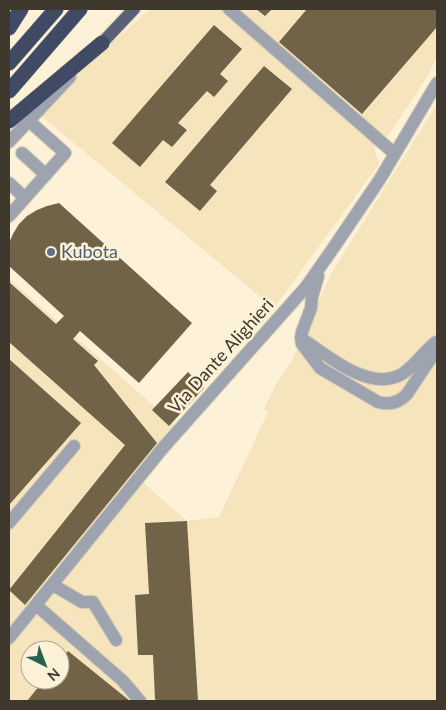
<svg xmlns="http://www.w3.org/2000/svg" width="446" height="710" font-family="Lato,sans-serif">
<rect width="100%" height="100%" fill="#fdf1d7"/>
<!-- built -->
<path fill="#f6e4bd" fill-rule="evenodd" d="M150,9h287v48l-10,20 -40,60 -13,11 5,16 -105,144 -239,-197z
M437,104v597h-428v-422l167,146 -36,55 47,41 32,-4 49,-105 -4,-3 13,-26 15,-23 40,-88zM30,650h30v30h-30z"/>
<!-- building -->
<path fill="#706347" d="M256,9h16l-7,7z
M307,9h130v18l-75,87 -83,-72z
M214,25l28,24 -22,25 8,7 -14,16 -7,-6 -29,32 9,7 -15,17 -9,-7 -23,27 -28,-24z
M264,66l28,23 -82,96 7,6 -17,20 -35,-29z
M59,203l133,120 -53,60 -59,-52 -7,8 25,22 -4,4 63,78 -132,162 -16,-15 116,-145 -116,-103v-60l47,42 8,-8 -55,-50v-23l4,-9 6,-10 8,-8 10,-6 10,-4z
M260,306l9,8 -30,33 -8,-8z
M9,359l72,64 -72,82z
M188,372l16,16 -35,38 -17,-16z
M187,521l11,180h-41l-2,-2 -2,-44h-15l-3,-60 14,-1 -4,-71z
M68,651l62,50h-103l17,-21h16v-20z"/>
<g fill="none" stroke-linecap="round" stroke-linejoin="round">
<!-- minor casing -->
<g stroke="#d7ccb5" stroke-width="14">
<path id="minor" d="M229,9l166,145
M9,142l61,-65
M22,153l24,22
M9,183l16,15
M9,216l56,-63 -36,-32
M318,276l-6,21 -1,11 -9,24 -1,6 1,6 18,24 58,34c11,3 21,1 29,-8l30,-45
M301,338c26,17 68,55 101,36 13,-8 22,-23 34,-32
M9,523l65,-77
M53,585l29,17h11l23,38
M36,605l87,76 17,20
M9,638l153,-189 144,-162 28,-40 46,-68 57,-96"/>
</g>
<!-- major casing -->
<g stroke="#d7ccb5" stroke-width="14">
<path id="major" d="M102,43l32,-34"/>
</g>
<!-- highway casing -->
<g stroke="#d7ccb5" stroke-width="16">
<path id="highway" d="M9,28l12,-19
M9,63l47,-54
M9,91l71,-82
M9,121l93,-78"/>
</g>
<!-- minor -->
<use href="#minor" stroke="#9ea3b0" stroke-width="12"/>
<!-- major -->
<use href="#major" stroke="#596178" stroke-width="12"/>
<!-- highway -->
<use href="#highway" stroke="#414a64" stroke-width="15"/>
</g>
<!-- markers -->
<circle fill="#5c6f8a" stroke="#fdf1d7" stroke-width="2" cx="51" cy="252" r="5"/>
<g text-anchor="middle" stroke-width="5" stroke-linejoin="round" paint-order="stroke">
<!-- service labels -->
<g font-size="18" fill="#4e5e75" stroke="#fdf1d7" text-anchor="start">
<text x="61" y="258">Kubota</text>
</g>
<!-- street labels -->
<g font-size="18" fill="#3f392d" stroke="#fdf1d7">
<text transform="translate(221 356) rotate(-48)" y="6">Via Dante Alighieri</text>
</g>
</g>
<!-- border -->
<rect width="446" height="710" fill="none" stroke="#3f392d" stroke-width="20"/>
<!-- north arrow -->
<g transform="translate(45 665) rotate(138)"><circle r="24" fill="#fdf1d7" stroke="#b1a793"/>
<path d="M0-4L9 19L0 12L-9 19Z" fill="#24624e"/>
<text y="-8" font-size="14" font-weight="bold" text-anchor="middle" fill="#3f392d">N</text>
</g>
</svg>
